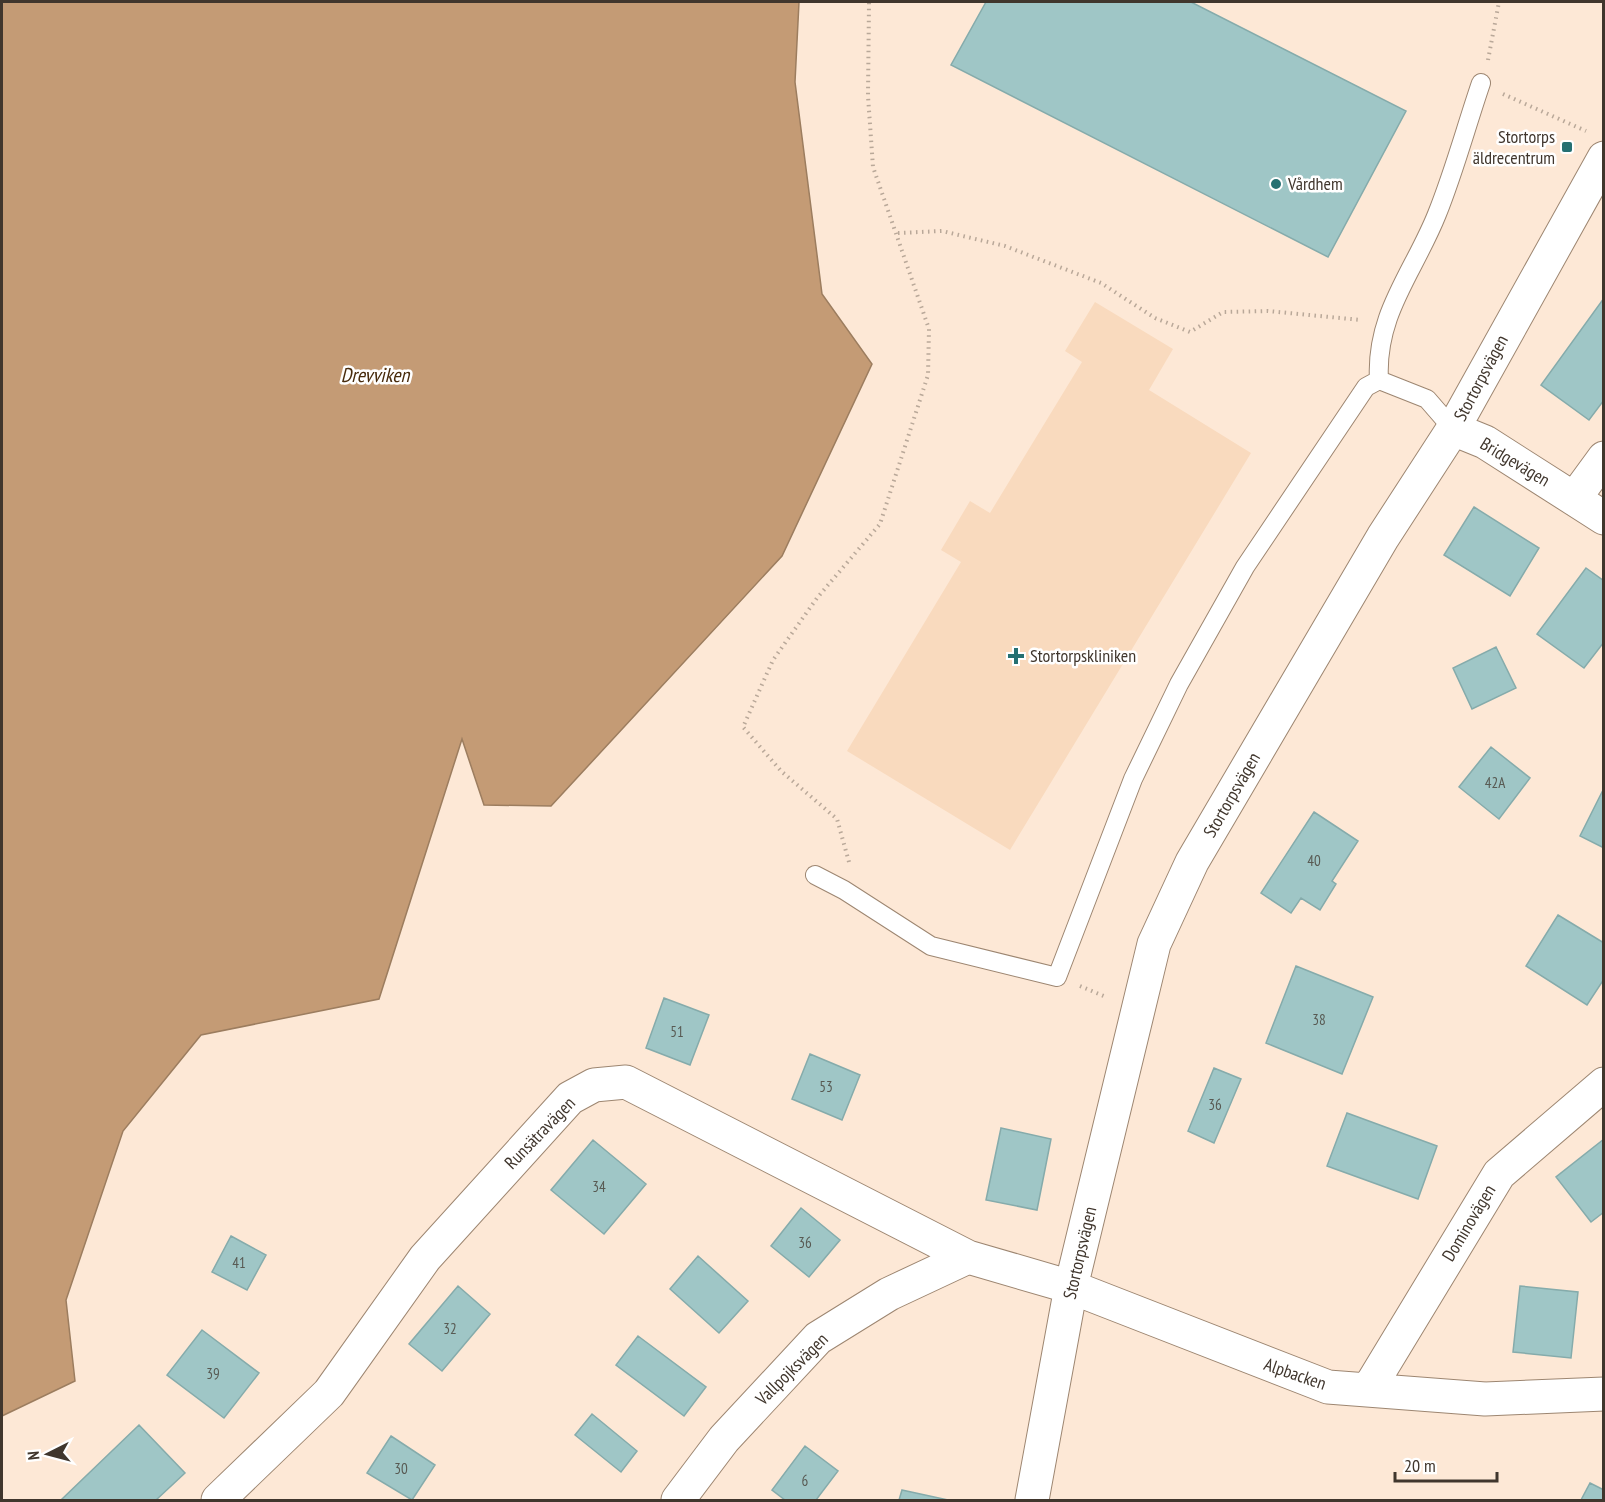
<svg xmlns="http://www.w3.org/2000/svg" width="1605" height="1502" font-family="'PT Sans Narrow',sans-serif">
<rect width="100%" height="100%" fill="#fde8d6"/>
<!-- built -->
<path fill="#f9dabe" d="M1095,302l78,47 -24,41 102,63 -241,397 -163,-99 114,-189 -20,-12 29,-49 20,12 92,-151 -17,-11z"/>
<!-- water -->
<path fill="#c49b75" stroke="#9c7d5f" stroke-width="1.5" d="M2,2h797l-4,80 27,212 50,70 -90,192 -231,250 -67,-1 -22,-66 -83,260 -178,36 -78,96 -57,169 9,81 -73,35z"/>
<!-- building -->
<path fill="#9fc6c6" stroke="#85abab" stroke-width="1.5" d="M986,2h205l215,109 -78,146 -377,-192z
M1604,298v102l-15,20 -48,-35z
M1474,507l65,41 -29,48 -66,-41z
M1586,568l18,13v61l-20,26 -47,-34z
M1496,647l20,41 -44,21 -19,-41z
M1491,747l39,31 -31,41 -40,-32z
M1604,788v60l-24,-12z
M1314,812l44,29 -26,40 4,3 -16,26 -19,-12 -10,15 -30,-20z
M1558,915l46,28v36l-17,26 -61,-39z
M1296,966l77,31 -31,77 -76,-31z
M664,998l45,17 -19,50 -44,-17z
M810,1054l50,21 -18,45 -50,-21z
M1214,1068l27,11 -27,64 -26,-12z
M1347,1113l90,33 -19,53 -91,-33z
M1001,1128l50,11 -14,71 -51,-10z
M1604,1139v73l-13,10 -35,-45z
M593,1140l53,44 -42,50 -53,-44z
M801,1208l39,32 -31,37 -38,-31z
M231,1236l35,19 -19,35 -35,-18z
M698,1256l50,45 -29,32 -49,-44z
M458,1286l32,28 -48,57 -33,-27z
M1520,1286l58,6 -7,66 -58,-6z
M202,1330l57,43 -35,45 -57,-43z
M638,1336l68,51 -22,29 -68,-51z
M592,1414l45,37 -16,21 -46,-37z
M139,1425l46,48 -29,27h-95z
M391,1436l44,29 -23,35 -45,-27z
M805,1446l33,25 -22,29h-31l-13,-10z
M1590,1483l14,7v10h-23z
M902,1490l46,10h-49z"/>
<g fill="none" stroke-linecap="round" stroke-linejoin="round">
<!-- service casing -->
<g stroke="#9d8671" stroke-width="20">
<path id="service" d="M1379,380c-4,-66 35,-108 58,-166 17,-42 29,-87 44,-131
M815,875l29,15 87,56 126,31 76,-198 46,-95 66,-117 121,-180 13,-7 48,19 26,30"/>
</g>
<!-- minor casing -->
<g stroke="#9d8671" stroke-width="35">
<path id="minor" d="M1453,429l32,13 119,76
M1574,499l30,-41
M1368,1390l131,-216 105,-90
M218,1500l111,-107 96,-135 145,-160 24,-13 32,-3 342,175 103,30 257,100 157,12 119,-5
M678,1500l46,-61 94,-101 71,-44 79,-37
M1032,1500l39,-213 83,-343 38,-82 191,-325 70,-108 151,-271"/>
</g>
<!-- path -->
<path stroke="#b9a899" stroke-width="4" stroke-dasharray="1.5 4.5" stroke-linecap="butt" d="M1488,60l11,-58
M1503,94l83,37
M898,233l44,-2 63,15 96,37 54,35 35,14 33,-20 45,-1 93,9
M849,862l-12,-43 -56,-48 -38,-44 30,-67 44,-62 63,-74 48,-149 1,-46 -56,-162 -5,-71 1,-94
M1080,986l26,11"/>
<!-- service -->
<use href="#service" stroke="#fff" stroke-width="18"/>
<!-- minor -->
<use href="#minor" stroke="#fff" stroke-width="33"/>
</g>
<!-- markers -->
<g fill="#257072" stroke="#fff" stroke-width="2">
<rect x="1561" y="141" width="12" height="12" rx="3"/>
<circle cx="1276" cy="184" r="6"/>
<path d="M1013 647h6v6h6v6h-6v6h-6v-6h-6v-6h6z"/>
</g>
<g text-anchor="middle" stroke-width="5" stroke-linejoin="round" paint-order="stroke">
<!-- number labels -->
<g font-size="15" fill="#585a53">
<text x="1495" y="788">42A</text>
<text x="1314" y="866">40</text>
<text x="1319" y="1025">38</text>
<text x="677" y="1037">51</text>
<text x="826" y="1092">53</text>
<text x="1215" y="1110">36</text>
<text x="599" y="1192">34</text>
<text x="805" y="1248">36</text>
<text x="239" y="1268">41</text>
<text x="450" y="1334">32</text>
<text x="213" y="1379">39</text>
<text x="401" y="1474">30</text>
<text x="805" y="1486">6</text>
</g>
<!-- poi labels -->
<g font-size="18" fill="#40362d" stroke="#fff" text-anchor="start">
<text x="1555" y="143" text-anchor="end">Stortorps<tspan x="1555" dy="21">äldrecentrum</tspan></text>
<text x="1288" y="190">Vårdhem</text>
<text x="1030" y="662">Stortorpskliniken</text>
</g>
<!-- street labels -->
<g font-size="18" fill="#40362d" stroke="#fff">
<text transform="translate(1481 378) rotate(-62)" y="6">Stortorpsvägen</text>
<text transform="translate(1515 462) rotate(31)" y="6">Bridgevägen</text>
<text transform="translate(1232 795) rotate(-60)" y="6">Stortorpsvägen</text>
<text transform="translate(540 1133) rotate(-46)" y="6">Runsätravägen</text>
<text transform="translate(1469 1223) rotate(-59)" y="6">Dominovägen</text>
<text transform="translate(1080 1253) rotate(-77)" y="6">Stortorpsvägen</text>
<text transform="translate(792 1369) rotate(-45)" y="6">Vallpojksvägen</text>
<text transform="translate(1295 1374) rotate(19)" y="6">Alpbacken</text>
</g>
<!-- water labels -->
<g font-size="20" font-style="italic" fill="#482b0c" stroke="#fff">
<text x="375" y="382">Drevviken</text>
</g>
</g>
<!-- border -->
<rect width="1605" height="1502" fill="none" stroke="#40362d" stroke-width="6"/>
<!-- north arrow -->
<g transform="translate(48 1454) rotate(264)" stroke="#ffffff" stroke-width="4.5" paint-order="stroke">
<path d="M0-4.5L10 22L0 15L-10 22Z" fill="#40362d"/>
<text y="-9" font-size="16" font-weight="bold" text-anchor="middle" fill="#40362d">N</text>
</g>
<!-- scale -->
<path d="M1395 1472v9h102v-9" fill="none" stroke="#40362d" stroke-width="3"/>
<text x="1404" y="1472" font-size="18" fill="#40362d" stroke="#ffffff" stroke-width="4.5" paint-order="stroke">20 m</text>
</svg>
